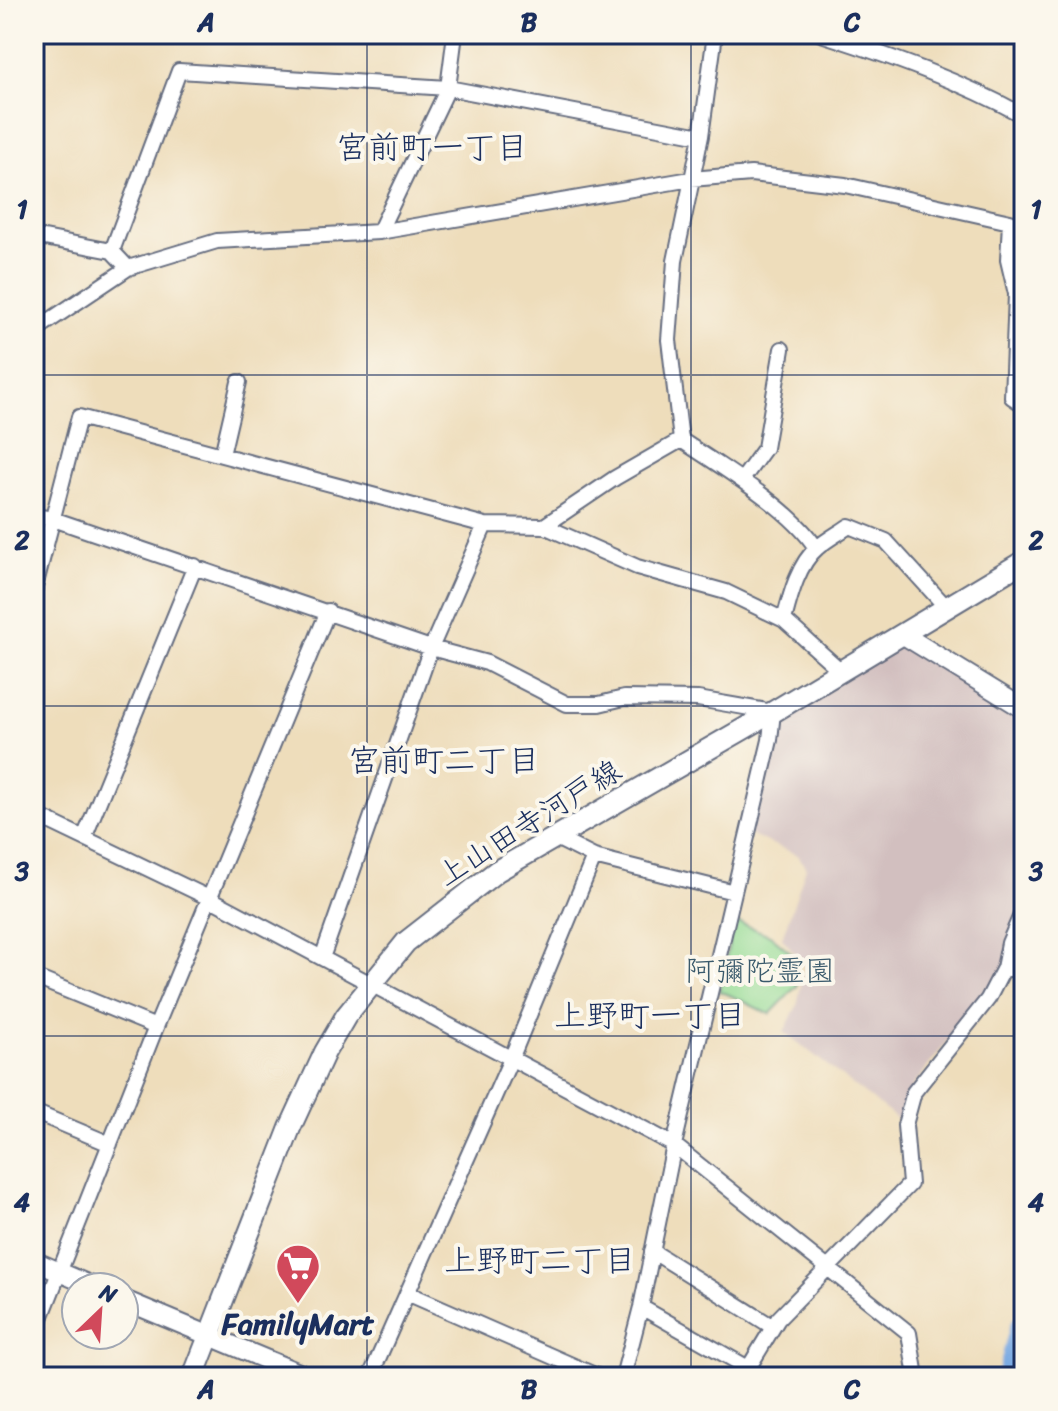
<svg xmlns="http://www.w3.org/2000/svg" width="1058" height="1411" font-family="Sriracha,'Klee One',sans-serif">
<rect width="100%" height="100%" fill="#fbf7ec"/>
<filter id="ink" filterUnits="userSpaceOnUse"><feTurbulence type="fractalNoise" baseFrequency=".0125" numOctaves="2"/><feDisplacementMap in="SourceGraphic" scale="16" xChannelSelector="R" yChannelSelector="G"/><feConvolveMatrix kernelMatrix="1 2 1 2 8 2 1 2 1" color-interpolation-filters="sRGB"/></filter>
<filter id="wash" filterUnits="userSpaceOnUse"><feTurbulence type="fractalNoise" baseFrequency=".006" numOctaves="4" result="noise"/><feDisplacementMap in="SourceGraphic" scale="32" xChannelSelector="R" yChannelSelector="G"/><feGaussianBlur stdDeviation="1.8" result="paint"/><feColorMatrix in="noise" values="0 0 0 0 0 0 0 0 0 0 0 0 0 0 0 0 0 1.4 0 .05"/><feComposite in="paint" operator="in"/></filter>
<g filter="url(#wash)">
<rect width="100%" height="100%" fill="#edb"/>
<!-- industrial -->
<path fill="#d2bfbf" d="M902,634l122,75v199l-20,60 -92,119 -7,38 -121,-93 13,-26 8,-41 -23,-27 24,-70 -8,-13 -50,-21 25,-122z"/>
<!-- green -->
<path fill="#97dc96" stroke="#59867a" stroke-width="2" d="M734,921l36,14 30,25 -5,12 2,14 -27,28c-18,-7 -32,-17 -51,-23z"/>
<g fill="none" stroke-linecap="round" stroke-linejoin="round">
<!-- river -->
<path stroke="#77a8e2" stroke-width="30" d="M1012,1377l12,-47"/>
</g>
</g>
<g filter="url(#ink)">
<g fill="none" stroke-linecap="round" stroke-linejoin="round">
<!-- minor casing -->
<g stroke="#656c7f" stroke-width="18">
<path id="minor" d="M821,34c69,22 140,47 203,82
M1010,222l-2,38 8,34 -4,103 12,8
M379,232l69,-144 7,-54
M34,236l78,15 16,17
M112,251l67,-180 269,17 253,48
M34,331l94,-63 89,-27 162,-9 312,-53 60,-5 94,11 165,37 14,5
M681,440l-12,-100 6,-79 26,-125 14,-102
M681,440c39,26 111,69 135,108
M222,455l17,-73
M742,480l23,-32 17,-99
M34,516l19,3 378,129 56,15 80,41h32l25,-6 74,1 75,13 -3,28 -96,405 -33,162 -18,70
M544,526l71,-48 66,-38
M34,591l45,-174 406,108 59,1 93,41 89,25 58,28 57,51
M784,620c6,-23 14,-56 33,-72 9,-8 22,-15 32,-22l37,15 60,66
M34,814l175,84 465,247 235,188 7,44
M84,838l111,-272
M594,857l140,35
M322,958l109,-310 54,-123
M1004,968l20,3
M34,977l122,50
M34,1112l76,32
M652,1251l121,76
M407,1293l192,84
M641,1307l123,70
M34,1336l122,-309 172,-416
M370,1377l141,-318 83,-202 -38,-19
M743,1377l35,-58 132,-135 -5,-59 9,-33 74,-93 16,-31 5,-25 15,-35"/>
</g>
<!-- tertiary casing -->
<g stroke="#656c7f" stroke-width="22">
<path id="tertiary" d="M902,634l122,75
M34,1261l60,26
M124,1300l184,77"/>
</g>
<!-- secondary casing -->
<g stroke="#656c7f" stroke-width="24">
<path id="secondary" d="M193,1377l97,-249 35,-76 21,-36 60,-74 91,-71 276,-159 251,-151"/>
</g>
<!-- minor -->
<use href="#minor" stroke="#fff" stroke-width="14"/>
<!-- tertiary -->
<use href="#tertiary" stroke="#fff" stroke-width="18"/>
<!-- secondary -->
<use href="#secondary" stroke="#fff" stroke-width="20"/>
</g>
</g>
<!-- grid -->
<path fill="none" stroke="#1b2f5e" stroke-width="2" stroke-opacity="0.55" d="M367,34v1343M691,34v1343M34,375h990M34,706h990M34,1036h990"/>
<!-- icons -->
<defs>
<g id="supermarket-pin" transform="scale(2.3)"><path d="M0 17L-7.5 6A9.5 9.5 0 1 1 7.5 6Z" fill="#d1495b" stroke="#fbf7ec"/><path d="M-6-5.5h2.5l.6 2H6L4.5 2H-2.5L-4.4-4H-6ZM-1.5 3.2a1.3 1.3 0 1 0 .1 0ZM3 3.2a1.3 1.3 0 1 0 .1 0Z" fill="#fff"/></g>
</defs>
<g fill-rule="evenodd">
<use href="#supermarket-pin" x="298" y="1266"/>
</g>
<g text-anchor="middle" stroke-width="8" stroke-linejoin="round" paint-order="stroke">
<!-- street labels -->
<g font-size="30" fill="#1b2f5e" stroke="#fbf7ec">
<text transform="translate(529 823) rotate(-32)" y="10">上山田寺河戸線</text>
</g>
<!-- park labels -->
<g font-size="30" fill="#3a5a6c" stroke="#fbf7ec">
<text x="760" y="981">阿彌陀霊園</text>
</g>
<!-- poi labels -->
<g font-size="30" font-weight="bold" fill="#1b2f5e" stroke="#fbf7ec">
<text x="298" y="1334">FamilyMart</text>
</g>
<!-- neighbourhood labels -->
<g font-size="32" fill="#1b2f5e" stroke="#fbf7ec">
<text x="432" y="158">宮前町一丁目</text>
<text x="444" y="771">宮前町二丁目</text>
<text x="650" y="1026">上野町一丁目</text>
<text x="540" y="1271">上野町二丁目</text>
</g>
</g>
<!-- margin -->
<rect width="1058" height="1411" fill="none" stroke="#fbf7ec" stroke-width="88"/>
<!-- north arrow -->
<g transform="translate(100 1311) rotate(25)"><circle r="38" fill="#fbf7ec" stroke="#a1a7b3" stroke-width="2"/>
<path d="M0-6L14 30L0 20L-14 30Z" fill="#d1495b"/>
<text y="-12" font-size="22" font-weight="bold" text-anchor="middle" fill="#1b2f5e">N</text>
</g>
<rect x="44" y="44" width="970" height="1323" fill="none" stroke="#1b2f5e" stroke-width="3"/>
<g font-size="26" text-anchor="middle" font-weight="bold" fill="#1b2f5e">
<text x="206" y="31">A</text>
<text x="529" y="31">B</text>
<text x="852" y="31">C</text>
<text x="22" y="218">1</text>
<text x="1036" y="218">1</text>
<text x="22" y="549">2</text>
<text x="1036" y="549">2</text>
<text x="22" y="880">3</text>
<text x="1036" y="880">3</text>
<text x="22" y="1211">4</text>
<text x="1036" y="1211">4</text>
<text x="206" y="1398">A</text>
<text x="529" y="1398">B</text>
<text x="852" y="1398">C</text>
</g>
</svg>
